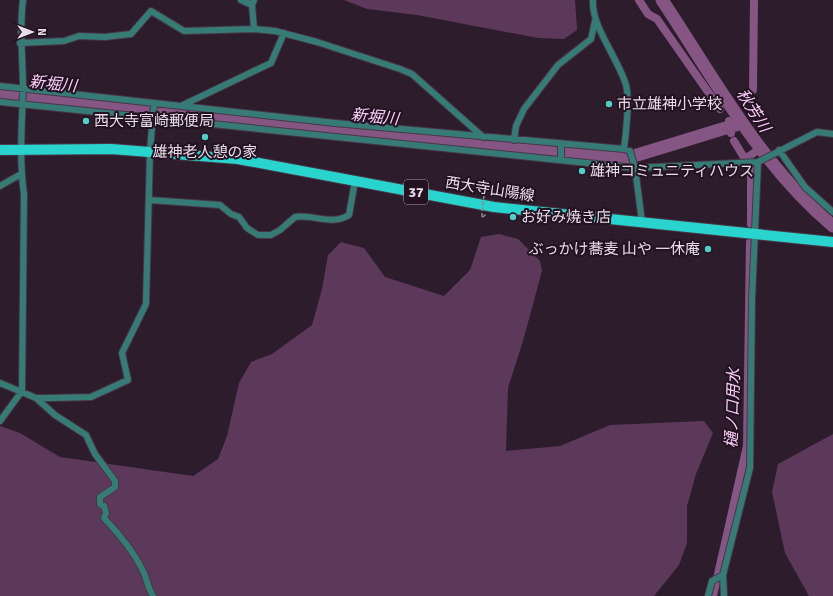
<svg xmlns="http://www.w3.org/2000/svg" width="833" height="596" font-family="Signika,'Noto Sans JP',sans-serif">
<rect width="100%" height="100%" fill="#2d1c2c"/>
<!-- green -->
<path fill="#5c395b" d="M344,0h231l2,30 -13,9 -26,-1 -121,-23 -50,-6z
M499,234l19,5 22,22 2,10 -19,70 -15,47 -2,63 54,-5 50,-21 94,-4 9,12 -17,41 -9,32v37l-8,22 -25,31h-654v-170l20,7 40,24 133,19 25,-17 9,-23 12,-53 12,-21 21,-8 40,-29 10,-36 6,-34 13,-13 23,6 21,29 59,19 26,-26 11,-33z
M833,434v162h-24l-24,-43 -13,-61 6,-28z"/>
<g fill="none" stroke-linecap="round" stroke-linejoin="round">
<!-- canal -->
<path stroke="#855584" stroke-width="8" d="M639,0l9,14 9,5 63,90
M753,90l1,-90
M729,121l2,12
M734,141l17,28v55
M746,158l14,-9
M713,596l34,-150 3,-204"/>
<!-- river -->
<path stroke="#855584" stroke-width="13" d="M662,0c52,78 98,165 171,226
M0,95l624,64 118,-36"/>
<!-- minor casing -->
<g stroke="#473746" stroke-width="8">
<path id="minor" d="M241,0l11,5
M593,0c-2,26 25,58 33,85 4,15 0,48 -2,64
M254,29l-2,-24 2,-5
M20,43l44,-2 15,-5 26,1 26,-3 20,-23 33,20 70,-2 21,2 42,11 83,27 12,5 71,63
M0,86l335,37 289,26 6,2 5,17 123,-6 59,-30 16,2
M0,102l635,66 7,54
M183,105l88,-42 13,-30
M514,140l2,-14 8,-17 34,-44 33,-26 4,-18
M779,150l26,37 28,25
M561,160v-15
M0,186l21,-12
M150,200l70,5 11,9 8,3 8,11 11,7h13l9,-5 15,-13c18,-3 37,9 54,-2l6,-34
M0,383l36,15h15l40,-1 37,-17 -6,-27 24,-49 4,-153 4,-48
M36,398l19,17 31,20 9,19 20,27v6l-15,10v7l4,2 2,7 -2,5c15,16 29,32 38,51 5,9 5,17 11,27
M0,421l22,-30 2,-197c-5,-35 -2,-70 -1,-105 0,-30 -4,-59 0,-89
M723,575l1,21
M708,596l4,-15 11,-6 27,-107 2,-169 6,-137"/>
</g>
<!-- primary casing -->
<g stroke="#473746" stroke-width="12">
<path id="primary" d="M0,150l111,-1 127,10 256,48 339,35"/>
</g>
<!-- path -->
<path stroke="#948693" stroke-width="1.5" stroke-dasharray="4 2" stroke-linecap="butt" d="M482,213v5l4,-4"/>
<!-- minor -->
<use href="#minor" stroke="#377b77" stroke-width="6"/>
<!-- primary -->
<use href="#primary" stroke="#2ad4ce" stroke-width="10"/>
<!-- path-bridge -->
<path stroke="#948693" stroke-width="1.5" stroke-dasharray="4 2" stroke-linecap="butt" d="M482,211l2,-15"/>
</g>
<!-- markers -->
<g fill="#54cdc8" stroke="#231222" stroke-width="1.5">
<circle cx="609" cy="104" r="4"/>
<circle cx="86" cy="121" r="4"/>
<circle cx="205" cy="137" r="4"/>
<circle cx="582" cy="171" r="4"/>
<circle cx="513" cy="217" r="4"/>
<circle cx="708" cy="249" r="4"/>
</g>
<g text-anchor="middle" stroke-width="4" stroke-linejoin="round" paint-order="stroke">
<!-- shield labels -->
<rect fill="#231222" stroke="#aea0ad" stroke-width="1" x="404" y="180" width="24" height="24" rx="3"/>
<g font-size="14" font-weight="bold" fill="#e9dde8">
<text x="416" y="197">37</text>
</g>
<!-- poi labels -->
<g font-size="15" fill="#e9dde8" stroke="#231222" text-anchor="start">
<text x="617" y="109">市立雄神小学校</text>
<text x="94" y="126">西大寺富崎郵便局</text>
<text x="205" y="157" text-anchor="middle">雄神老人憩の家</text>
<text x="590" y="176">雄神コミュニティハウス</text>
<text x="521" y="222">お好み焼き店</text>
<text x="700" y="254" text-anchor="end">ぶっかけ蕎麦 山や 一休庵</text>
</g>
<!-- street labels -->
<g font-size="15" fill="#e9dde8" stroke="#231222">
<text transform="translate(490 189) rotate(9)" y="5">西大寺山陽線</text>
</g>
<!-- water labels -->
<g font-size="16" font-style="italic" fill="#fbcff9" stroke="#231222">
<text transform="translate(53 83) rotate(6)" y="6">新堀川</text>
<text transform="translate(754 110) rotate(57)" y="6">秋芳川</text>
<text transform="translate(375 116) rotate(6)" y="6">新堀川</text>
<text transform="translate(732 408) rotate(-88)" y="6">樋ノ口用水</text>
</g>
</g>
<!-- north arrow -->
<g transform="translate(32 32) rotate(90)" stroke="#231222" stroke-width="3" paint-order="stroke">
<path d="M0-3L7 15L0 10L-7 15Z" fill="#e9dde8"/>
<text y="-6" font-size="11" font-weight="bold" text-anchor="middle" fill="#e9dde8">N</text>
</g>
</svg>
